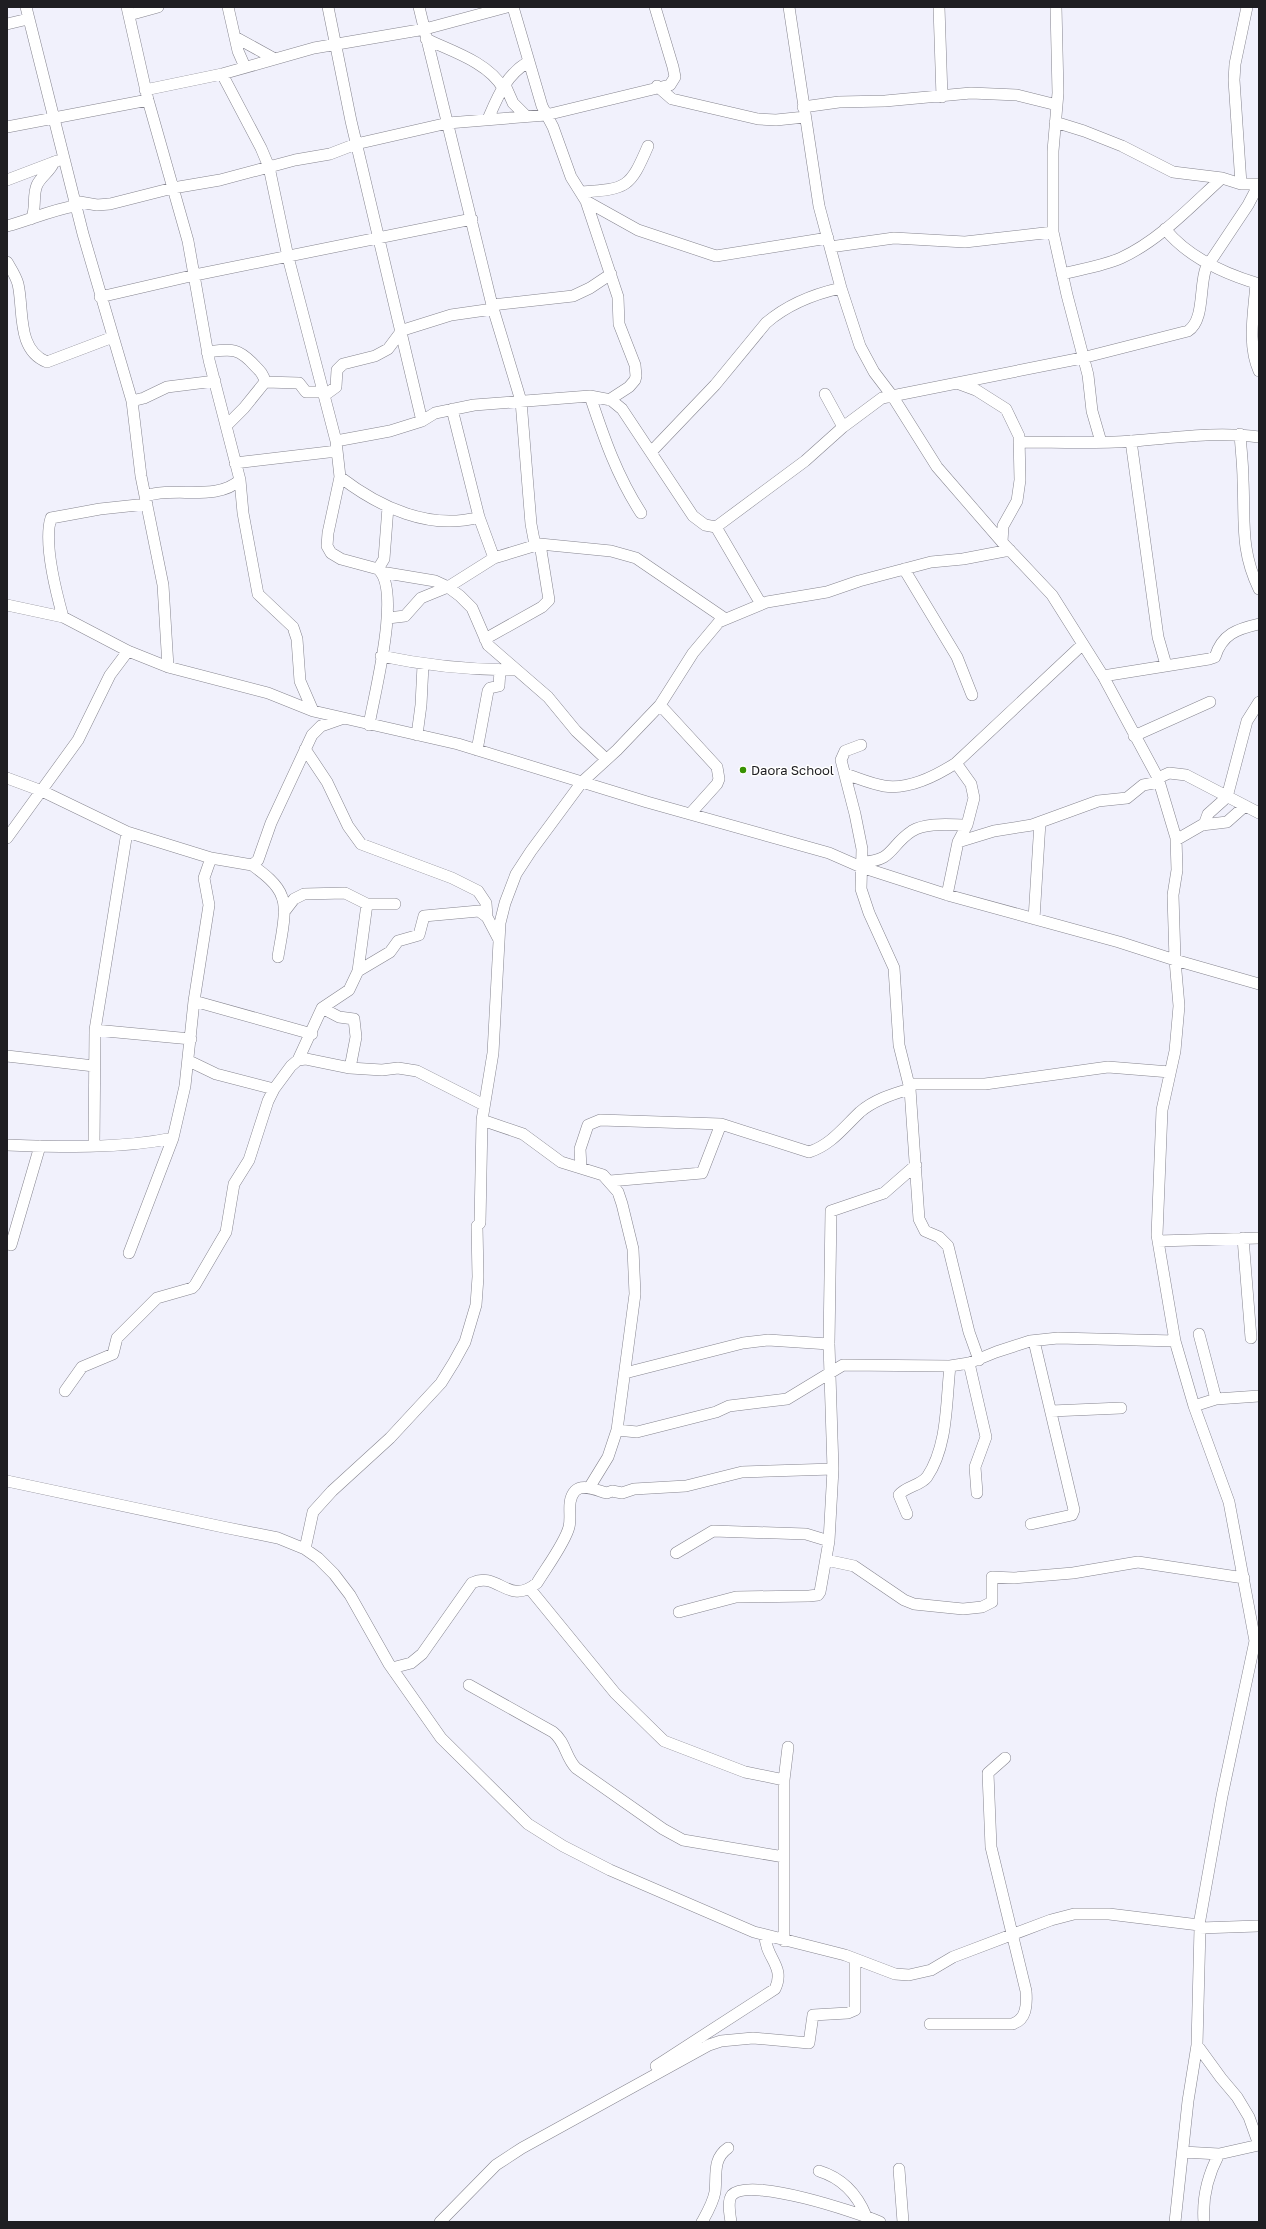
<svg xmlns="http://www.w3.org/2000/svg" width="1266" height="2229" font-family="'Golos Text',sans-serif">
<rect width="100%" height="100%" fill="#f1f1fc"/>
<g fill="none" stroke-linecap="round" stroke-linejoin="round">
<!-- minor casing -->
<g stroke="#86858f" stroke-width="12">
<path id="minor" d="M26,7l57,227 49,167 9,75 22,109 5,82
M127,7l21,93 40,141 21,119 31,120 3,33 15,81 35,33 4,12 3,42 13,30
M228,7l10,44 7,16
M328,7l23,114 71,300
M419,7l73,298 29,96 10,123 4,21
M513,7l29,99 11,21 18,50 15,24 32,96 1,27 16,41 1,11 -1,4 -6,7 -20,13
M789,7l30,199 22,82 19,58 14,26 19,25 44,70 65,75 50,53 51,81 55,102 18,60 1,32 -4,25 2,65 4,46 -4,45 -13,59 -5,125 18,106 19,65 35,96 26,139 -33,155 -23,129 1,3 -3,117 -9,56 -13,121
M939,7l3,90
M1056,7l2,86 -5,58v81l14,63 21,80 4,36 9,31
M129,15l29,-8
M7,24l21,-5
M235,37l40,22
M426,39c25,12 62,23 77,49
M222,74l39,74 8,19 19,90 48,184 4,36 -12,56 -1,13 4,7 10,6 37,10c24,21 -4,126 -9,156
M505,85l8,18 13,13
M657,86l15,13 86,20 18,1 29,-3
M145,90l77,-16 92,-26 111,-19 82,-22
M803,107l36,-5 46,-1 86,-8 46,2 40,10
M488,119c10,-23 18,-44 40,-57
M1055,122l29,9 38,15 51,26 49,6 19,6h18
M7,127l141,-27
M7,180l50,-19
M1241,184l-7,-104 1,-16 12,-57
M582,192c45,-3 48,-4 66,-46
M74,201l23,4 13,-1 63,-16 47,-8 75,-20 35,-6 26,-10 92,-21 98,-8 124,-30 5,-8 -2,-10 -18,-60
M586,201l52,29 78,26 112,-18
M31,219c6,-10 1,-23 6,-34 4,-9 13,-13 17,-23
M7,226c23,-6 44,-16 68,-20
M1165,229c23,28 60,45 94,55
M830,247l64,-9 71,4 88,-10
M7,262c4,7 9,14 11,22 6,25 -2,66 29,78l66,-25
M1062,274c20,-5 41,-8 59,-16 39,-18 70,-52 101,-80
M1256,283c-2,29 -9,61 3,88
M100,297l95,-22 277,-56
M492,305l81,-9 17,-8 21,-14
M400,331l51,-16 42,-6
M207,352c24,-3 31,-5 48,14 5,5 9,9 10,16l34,1 7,9h18
M957,383l19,7 30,19 13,27 1,44 -3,21 -14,25 -1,16
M825,394l18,33
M325,395l11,-8 1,-17 6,-6 32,-8 13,-7 12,-16
M590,396c14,42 27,80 51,117
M132,401l12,-3 23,-11 48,-6
M452,409l27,108 15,41
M226,426l18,-18 21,-26
M1240,434c1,16 3,31 3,46 2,41 -3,70 16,109
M336,441l54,-10 32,-10 13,-8 39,-8 116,-9 21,4 11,9 71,107 12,9 11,2 89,-66 38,-34 39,-29 200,-40 106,-27c17,-11 11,-45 18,-63l42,-63 11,-21
M1131,441l27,196 8,28
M1019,442c38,0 75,2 113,-1 42,-3 84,-10 127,-4
M651,452l64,-67 51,-62c22,-19 48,-29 75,-35
M235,463l102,-12
M340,477c39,30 90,54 139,40
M146,496c29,-10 70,6 94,-16
M716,527l45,77
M378,569l6,-10 4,-52
M904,569l53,88 15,38
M381,572l54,9 13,6 12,9 12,12 16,37 60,52 28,34 30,28
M7,605l56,12 65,34 40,16 100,26 45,18 145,33 189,58 182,51 32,14 90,29 168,46 56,18 84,24
M63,617c-7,-25 -20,-74 -12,-99l49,-9 47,-5
M388,618l17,-2 16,-18 27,-11 46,-29 46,-14 71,7 25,7 88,60
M485,639l57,-32 7,-7 -9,-56
M381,656c47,10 88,14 135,14
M1103,676l106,-17 6,-2c7,-23 22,-28 44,-33
M660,705l57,62 2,12 -2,5 -27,30
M417,735l4,-30 2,-40
M1134,736l76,-34
M861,745l-16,6 -4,9 14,54 7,35 -1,40 8,24 25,55 5,77 11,44 9,130 6,12 14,6 9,9 21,86 10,28
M305,749l22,33 21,44 13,18 91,34 26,13 8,12 1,14
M477,750l11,-59 2,-3 9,-2 1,-16
M845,774c13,4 26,10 39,12 25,4 52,-10 72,-23l127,-119
M7,778l35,13 85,41 84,26 41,7 6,-5 13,-37 41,-88 9,-9 20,-7
M1158,778l11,-5 17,2 73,38
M1204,825l4,-11 19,-17 20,-76 12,-19
M7,838l71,-98 32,-65 18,-24
M1176,840l26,-15 25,-3 18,-16
M958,842l36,-11 38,-6 66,-24 29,-3 16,-13 16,-3
M862,862c32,-1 27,-16 50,-31 15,-9 38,-6 55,-6
M252,865c11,8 26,19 30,32 6,14 -2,45 -4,60
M947,895l11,-53 9,-17 7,-27 -3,-14 -15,-21
M284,912l10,-13 10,-5 41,-1 22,11h28
M1034,919l6,-97
M358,971l32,-19 8,-11 21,-6 5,-19 55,-5 8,6 11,21
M194,1001l118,33
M322,1008l17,9 15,2 2,18 -6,31
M95,1030l96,9
M7,1056l87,10
M298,1060l24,-52 27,-18 9,-19 9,-67
M189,1061l27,13 58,15
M910,1084h75l123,-17 62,5
M482,1120l41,14 38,28 42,13 15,17 4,12 11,45 2,45 -18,136 -9,27 -19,31
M7,1145c54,2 113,4 166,-7
M94,1145l1,-115 32,-198
M581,1168l-1,-19 8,-24 12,-5 121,4 88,28c22,-7 35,-25 51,-40 14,-12 32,-18 50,-23
M610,1181l92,-8 19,-49
M1243,1238l8,100
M1158,1241l101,-3
M11,1245l29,-99
M129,1253l44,-115 12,-52 9,-85 15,-96 -5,-27 7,-20
M1199,1334l17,65
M969,1363l17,74 -11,30 2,26
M625,1373l118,-30 25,-3 61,4
M65,1391l17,-24 31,-13 4,-16 40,-40 35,-10 3,-3 31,-53 8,-48 15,-24 19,-59 6,-12 17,-23 7,-6 8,-1 44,9 32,2 16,-2 19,3 67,34
M1194,1406l22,-7 43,-3
M1051,1411l70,-3
M617,1430l20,2 79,-20 13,-6 58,-7 56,-34 107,1 19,-3 27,-11 34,-11 28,-3 117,3
M7,1481l216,46 55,11 27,11 13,9 16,16 16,21 39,69 52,74 87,86 35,22 47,24 144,62 91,23 50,19 14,1 22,-5 22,-13 98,-37 23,-6h35l90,11
M907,1514l-8,-19c7,-9 21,-9 28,-18 21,-31 19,-75 23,-111
M1031,1524l41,-9 2,-5 -40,-169
M305,1549l8,-37 19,-21 58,-53 51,-55 13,-21 11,-20 11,-37 2,-28 -1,-51 3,-3 2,-103 11,-67 7,-130 5,-20 11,-29 15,-23 51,-69 35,-32 43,-45 33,-52 26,-31 48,-20 60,-10 32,-11 72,-19 32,-3 47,-9
M676,1553l37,-22 93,3 23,7
M826,1560l28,6 50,34 10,4 49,5 19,-2 10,-5v-25l22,1 59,-5 65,-11 106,16
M530,1589l85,104 49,48 81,31 39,8
M679,1612l57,-15 73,-1 9,-1 2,-3 9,-51 4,-72 -4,-125 2,-133 53,-18 32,-28
M392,1668l19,-5 11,-9 50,-71c26,-13 36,24 65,0 9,-15 28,-40 32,-56 3,-11 -3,-26 6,-36 8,-8 23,0 32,2l5,-2 10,2 12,-4 52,-3 56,-14 91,-3
M469,1685l84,47c13,10 12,25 23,36l87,61 20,11 101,17
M1200,1928l58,-2
M784,1941v-161l4,-33
M930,2024h82c15,-4 15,-20 14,-33l-35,-144 -3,-74 17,-15
M1197,2045l24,33 16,19 12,20 10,28
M656,2066l119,-77c11,-23 -10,-31 -10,-54
M1183,2152l36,2 40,-9
M899,2169l4,53
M819,2171c23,7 38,23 47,45
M440,2222l56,-57 26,-17 187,-103 12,-4 32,-3 56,5 4,-28 35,-2 7,-3v-51
M702,2222c5,-9 11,-19 13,-30 2,-16 -3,-33 13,-44
M731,2222c-1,-7 -4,-21 1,-27 18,-19 126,18 148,27
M1204,2222c-2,-24 4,-47 15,-68"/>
</g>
<!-- minor -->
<use href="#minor" stroke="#fff" stroke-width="11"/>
</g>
<!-- markers -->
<circle fill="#389101" stroke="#fff" stroke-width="1.5" cx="743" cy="770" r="4"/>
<g text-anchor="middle" stroke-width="3" stroke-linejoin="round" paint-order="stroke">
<!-- poi labels -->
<g font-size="13" fill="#1f1e22" stroke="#fff" text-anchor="start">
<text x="751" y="775">Daora School</text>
</g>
</g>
<!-- border -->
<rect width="1266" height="2229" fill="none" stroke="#1f1e22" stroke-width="16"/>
</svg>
